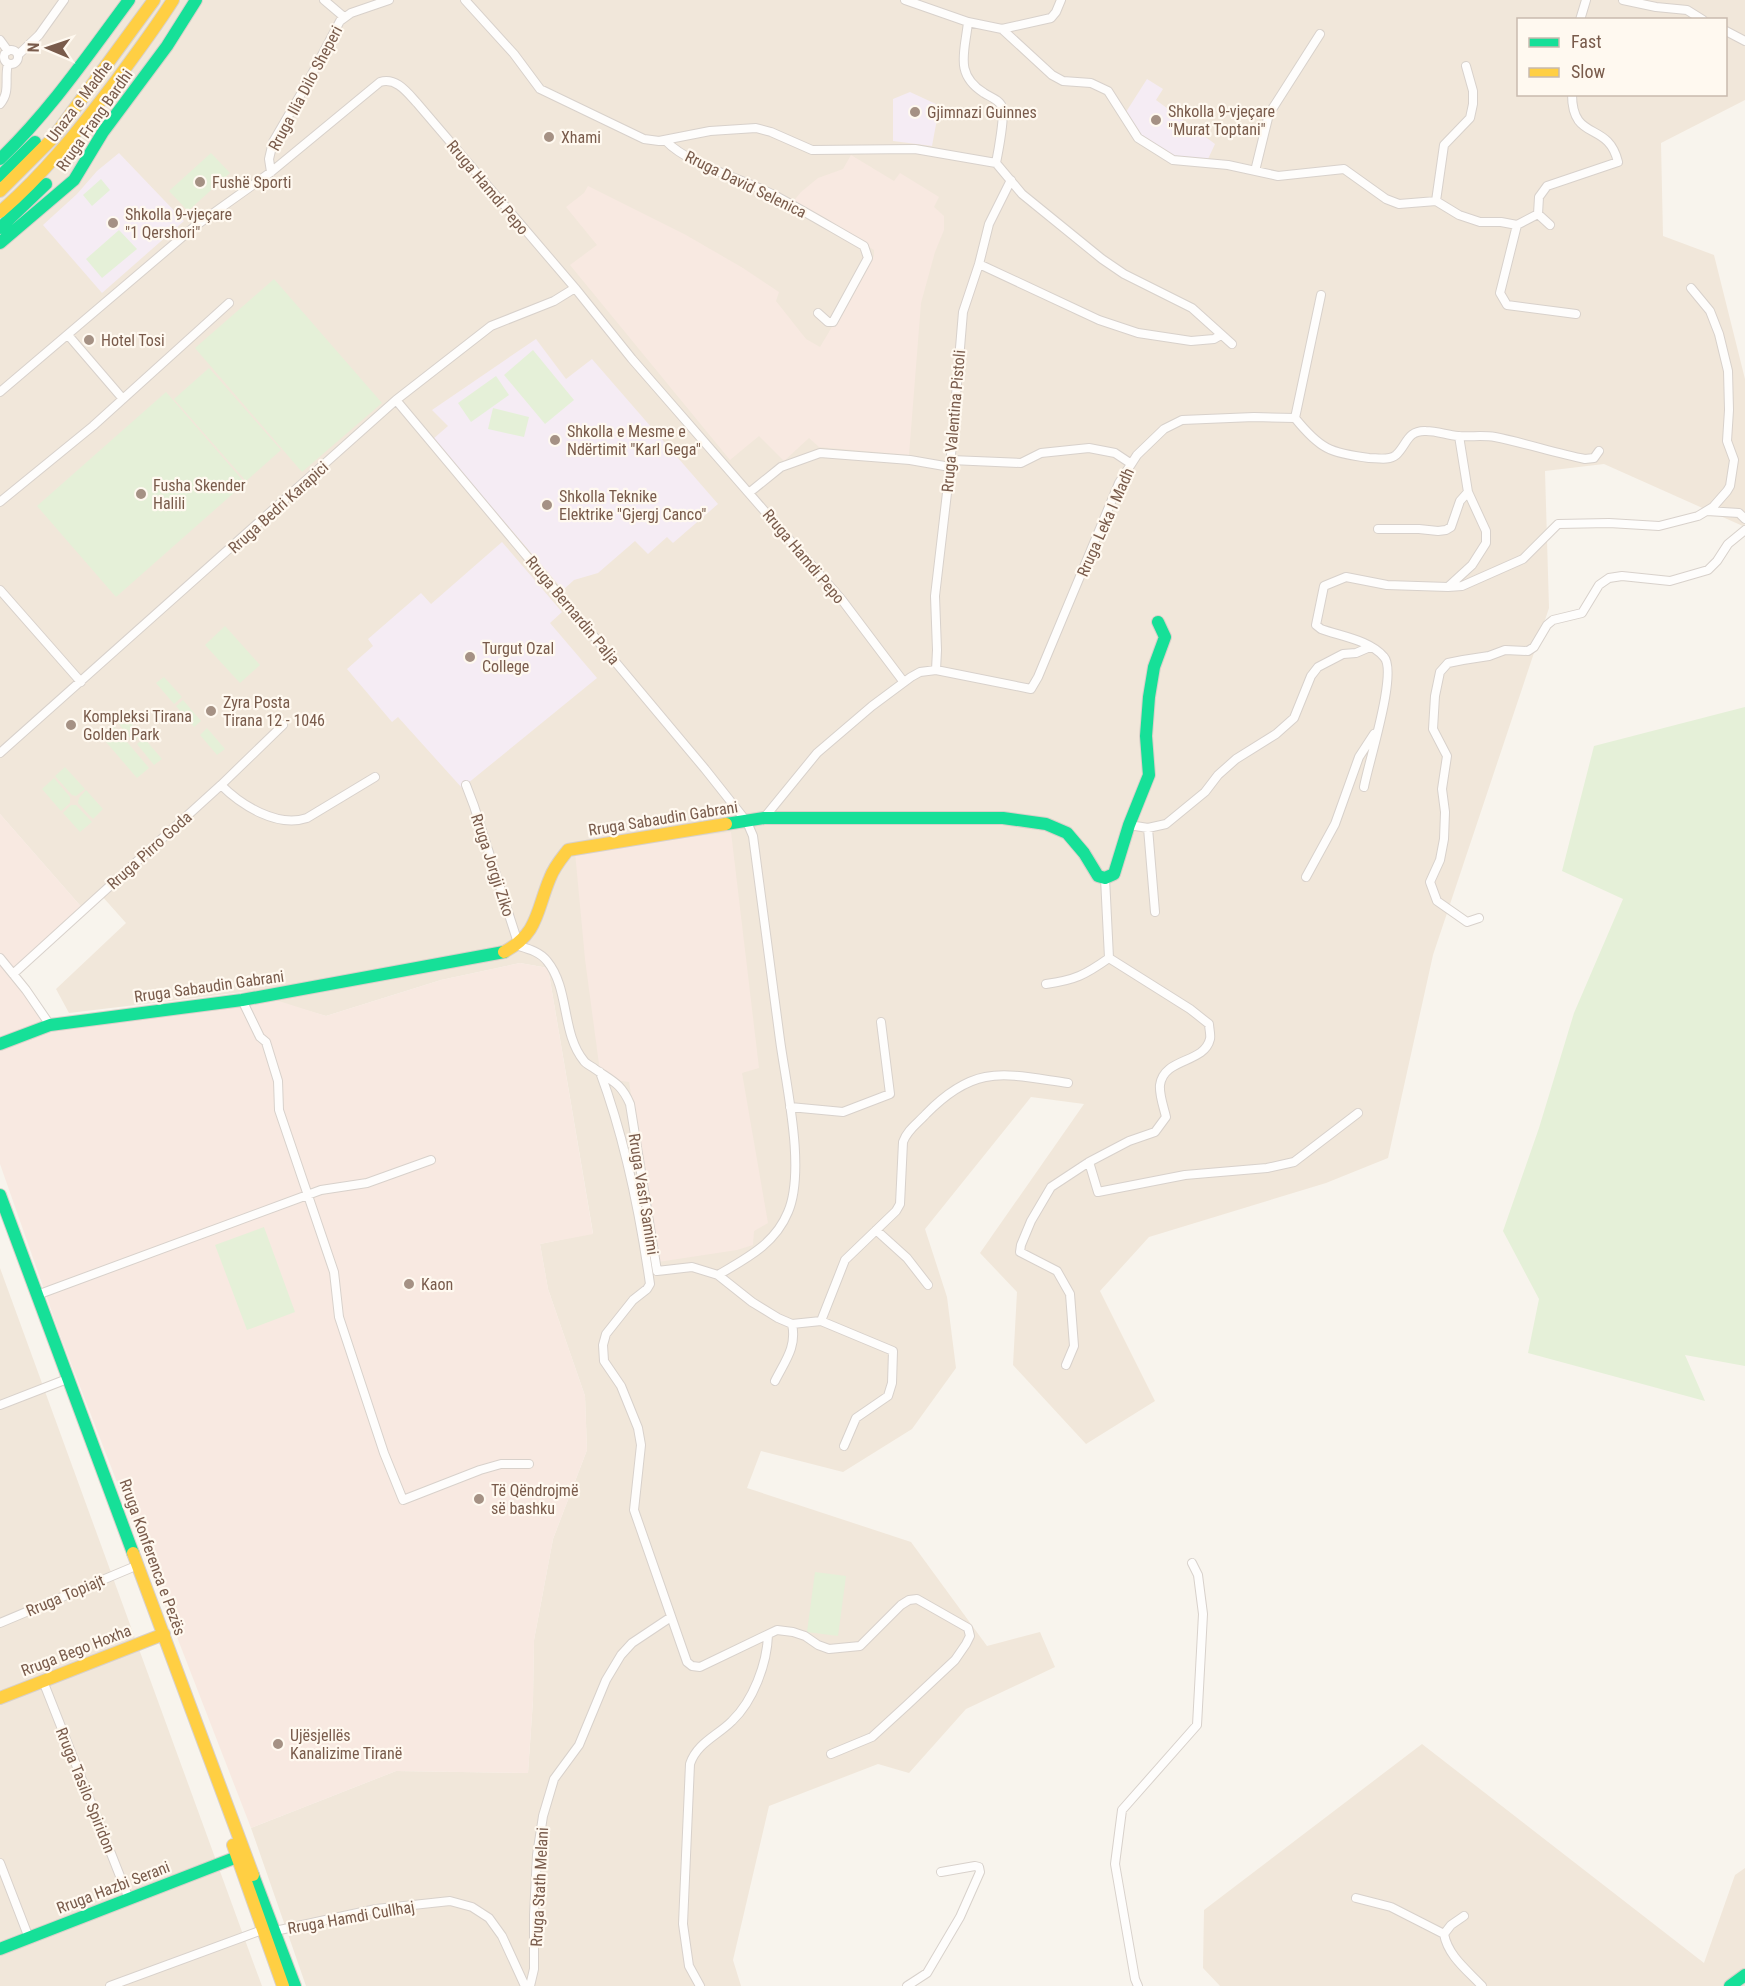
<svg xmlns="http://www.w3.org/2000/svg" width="1745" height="1986" font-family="'Roboto Condensed',sans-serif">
<rect width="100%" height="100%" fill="#f8f4ed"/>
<!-- residential -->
<path fill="#f1e7da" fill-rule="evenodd" d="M0,0h1745v100l-84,43 2,93 51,19 31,124v148l-141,-63 -59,7 4,137 -116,347 -45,203 -62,25 -177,54 -49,54 55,110 -69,43 -73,-79 4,-73 -37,-39 104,-149 -53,-7 -106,132 22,68 9,71 -44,61 -69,43 -82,-21 -14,37 164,54 76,104 53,-14 15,35 -89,42 -57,64 -31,-9 -109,42 -36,154 8,26h-435l-55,-158 145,-57 132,2 5,-73 1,-60 19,-101 34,-89 -2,-54 -37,-107 -8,-45 53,-11 -45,-265 -28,-5 -79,17 -115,36 -82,-24 -175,21 -13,-24 70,-66 -25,-28 -17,15 -84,-96zM1518,20h208v74h-208z
M0,1268l252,691 10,27h-262z
M1422,1744l282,219 31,-88 10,-7v118h-525l-17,-18 1,-58z"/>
<!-- commercial -->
<path fill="#f8e9e1" d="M851,155l43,26 6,-8 39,24 -5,10 10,9v14l-9,22 -14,51 -12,152 -90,-8 -10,-9 -25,23 -25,-25 -29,24 -160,-195 27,-20 -31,-38 18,-14 4,-7 98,49 57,33 36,24 -3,9 30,38 14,8 54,-91v-6l-48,-30 -34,-17 9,-11 17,-14 25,-9z
M0,814l84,96 -71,63 37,52 213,-29 63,20 115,-36 79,-17 28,5 45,266 -53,10 8,45 37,107 2,54 -34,89 -19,101 -1,60 -5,73 -132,-2 -145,57 -191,-493 -60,-171z
M731,832l28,236 -17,5 26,150 -14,8 -1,14 -16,5 -79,12 -29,-180 -15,-2 -14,-8 -15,-113 -10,-107z"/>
<!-- education -->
<path fill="#f5ecf4" d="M1147,79l16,10 -7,11 59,44 -7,15 -34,-2 -28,-16 -13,-14 -7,-15z
M910,92l26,12 1,15 -5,27 -39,-5v-42z
M119,153l65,68 -82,72 -59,-68 34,-31 20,-23z
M536,339l30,40 26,-20 126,145 -45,39 -6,-6 -19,17 -13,-13 -37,32 -24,7 -11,10 -130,-151 15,-13 -16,-16z
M502,542l60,70 -12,11 47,55 -135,110 -64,-71 -6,5 -45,-53 26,-23 -5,-7 53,-46 10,11z"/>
<!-- green -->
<path fill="#e5f0d8" d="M211,153l19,20 -42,38 -19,-20z
M101,179l9,11 -18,16 -9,-11z
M119,230l18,19 -35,29 -16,-19z
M274,279l108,124 -80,69 -107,-124z
M533,350l41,50 -29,24 -41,-49z
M209,368l72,82 -35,31 -72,-82z
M496,376l13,19 -38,27 -13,-19z
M166,392l79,91 -129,114 -79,-91z
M493,408l36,9 -5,20 -36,-8z
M225,626l35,39 -20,18 -35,-38z
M164,677l18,20 -8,7 -18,-21z
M183,700l18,21 -7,6 -18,-21z
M1745,707v659l-60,-11 20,46 -177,-48 11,-54 -36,-68 36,-103 35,-115 49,-114 -61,-28 32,-125z
M124,715l17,20 -7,7 -18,-21z
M112,724l37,44 -12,10 -37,-43z
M207,728l18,21 -8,6 -17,-20z
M144,738l18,21 -8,6 -17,-21z
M65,767l20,22 -9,7 -4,-1 -17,-19z
M54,778l16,19v6l-9,8 -19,-22z
M86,790l17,19 -10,10 -15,-16 1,-5z
M71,805h5l16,17 -12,10 -17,-19z
M264,1227l31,85 -48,18 -32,-85z
M815,1572l31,4 -8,60 -31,-4z"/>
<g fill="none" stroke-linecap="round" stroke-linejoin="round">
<!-- street casing -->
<g stroke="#d8d1cb" stroke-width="10">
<path id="street" d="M324,0l20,17
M465,0l49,54 26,35 104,50 15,2 51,-10 46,-3 15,4 41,18 103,-1 81,14
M905,0l63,22 34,7 50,46 11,6 28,2 17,8 30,47 35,22 55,5 50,11 66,-7 42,30 13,5 37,-3 23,14 21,7h21l16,3 21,-11 12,11
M1623,0l33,7 31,3 16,10
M1580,20l6,-20
M968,22c-3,30 -14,52 16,71 6,4 16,7 18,14 3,8 -4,46 -6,56
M1002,29l49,-11 5,-6 5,-12
M1726,31l19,10
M0,40l8,11
M4 57a7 7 0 1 1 14 0a7 7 0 1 1-14 0Z
M18,55l21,-20 25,-35
M0,104c11,-12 4,-26 8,-40
M666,141c21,23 79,39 108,54 30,16 60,34 90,51l4,12 -35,64h-5l-10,-9
M996,163l26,31 80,65 22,15 68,34 40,36
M1255,171l14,-57 51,-80
M271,172l-2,-13 4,-17 32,-55 35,-66 11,-8 38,-13
M1436,201l8,-56 26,-27 3,-14v-13l-7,-25
M1538,214l1,-17 8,-11 71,-24c-10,-42 -46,-19 -46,-68
M1517,225l-17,68 7,12 69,9
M979,264l120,56 39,13 53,8 23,-2 7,-4
M68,335l55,64
M0,392l194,-165 77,-55 109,-90c16,-5 27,10 37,21l158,185 57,71 210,241 61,81
M396,400l309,369 42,53 6,14c9,68 18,136 27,204 6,45 26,130 8,172 -13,32 -41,46 -70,63
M1295,418l26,-123
M951,460l70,3 20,-10 48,-5 26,5 15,10
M750,492l31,-25 39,-14 90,7 40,7
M0,502l93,-76 136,-123
M1707,511l32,2 6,6
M1378,529h41l19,2 8,-1 5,-3 9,-26 8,-9
M1448,587l14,-1 61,-27 35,-35 51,-1 50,3 39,-10 15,-9 14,-16 3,-5 4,-26 -7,-19 2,-31 -1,-39 -9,-37 -9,-23 -19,-23
M0,590l81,92
M936,670l1,-20 -2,-54 15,-129 13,-155 16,-48 10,-40 22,-44
M0,753l396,-353 95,-74 63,-25 21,-13
M221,785c20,20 56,43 86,33l68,-41
M466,785l8,21 45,140c10,3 21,6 28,15 23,28 14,72 37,100 2,3 7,5 11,8 17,12 26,14 35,35l27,167 35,-4 26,8 34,27 26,16 14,6 29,-3 72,30 -1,32 -4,13 -32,22 -12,28
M1364,787c4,-23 34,-115 20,-130 -14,-17 -44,-21 -63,-28l-5,-4 8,-39 22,-9 41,8 61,2 24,-22 14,-22v-12l-18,-39 -9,-56
M764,818l53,-65 55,-47 39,-29 9,-5 16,-2 95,19 7,-12 81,-194 18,-28 27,-26 18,-9 72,-3 41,1c25,31 35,35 74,40 8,0 20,3 27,-3 11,-10 11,-25 30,-24 11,0 21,4 32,5 12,1 25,-1 37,1 30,6 60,16 90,22l9,-1 5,-7
M1129,825l19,3 18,-4 39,-32 13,-17 18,-16 40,-25 18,-16 17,-42 7,-9 25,-13 13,-1 14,-6
M1148,828l7,84
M1306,877l29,-53 24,-67 15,-23
M1105,878l4,80
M1479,918l-12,4 -30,-21 -7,-19 10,-22 4,-21 1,-27 -3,-23 5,-33 -14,-27 2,-33 5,-24 8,-9 15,-3 26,-4 16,-6 23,1 6,-4 13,-22 6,-5 29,-7 17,-28 10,-7 13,-2 48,5 38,-11 9,-9 11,-17 17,-14
M0,958l26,32 24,35
M13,974l208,-189 62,-60
M1046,984c29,-4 39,-9 63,-26
M242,1000l18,37 6,5 12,39 1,29 55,162 5,45 45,136 19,47 77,-30 21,-6h28
M600,1072c25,67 40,142 50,212l-3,5 -14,11 -27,34 -3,11 1,16 17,25 17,42 3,17 -7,65 53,152 5,4 8,1 77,-37 16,2 12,4 13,9 11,4 31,-3 41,-41 8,-5 8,-1 51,29 2,8 -4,8 -11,16 -48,45 -35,32 -41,17
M790,1107l53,5 47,-18 -9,-72
M1089,1162l9,30 87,-17 82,-7 27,-6 64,-49
M876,1230l31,28 21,27
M37,1295l284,-105 46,-7 64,-23
M821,1321l24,-61 51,-49 4,-7 3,-62c4,-12 15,-19 23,-28 50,-51 78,-40 142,-31
M1066,1365l8,-19 -4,-52 -13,-23 -37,-19 1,-7 10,-24 20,-34 38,-25 40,-21 26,-9 11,-15c-2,-9 -7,-22 -6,-32 4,-28 44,-21 50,-46 1,-4 -1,-11 -1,-15l-19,-15 -81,-51
M775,1381c10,-20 22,-34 17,-57
M0,1405l62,-24
M0,1623l131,-55
M43,1681l86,218
M0,1863l29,75
M1356,1898l35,9 53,27
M275,1931l101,-22 74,-8 22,6 17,11 13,18 23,50
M1444,1934c4,22 23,36 38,52
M1444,1934l7,-9 13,-9
M110,1986l152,-56
M530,1986l4,-17v-54l3,-60 6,-39 11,-37 25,-34 27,-65 15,-25 11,-12 39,-26
M700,1986l-11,-20 -6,-42 7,-160c7,-21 27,-28 42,-43 21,-20 35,-57 36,-86
M907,1986l20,-13 33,-56 20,-45 -1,-5 -4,-1 -34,6
M1138,1986l-3,-7 -20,-115 7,-54 75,-85 6,-111 -5,-39 -6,-12"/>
</g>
<!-- fast casing -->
<g stroke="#d8d0c9" stroke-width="14">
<path id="fast" d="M0,159c50,-48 88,-104 129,-159
M0,176l35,-34
M0,228l46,-44
M0,243l74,-63 29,-48 64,-86 29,-46
M726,824l38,-6h239l43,6 21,9 17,20 14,23 7,2 9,-4 15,-49 20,-50 -3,-39 3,-39 5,-30 11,-30 -7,-15
M0,1044l50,-19 192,-25 262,-48
M0,1195l133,358
M253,1875l42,111
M0,1949l237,-92
M1730,1986l15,-11"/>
</g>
<!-- slow casing -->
<g stroke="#d8d0c9" stroke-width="14">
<path id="slow" d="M0,191l53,-53 101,-138
M0,212c43,-37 78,-81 112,-126 21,-28 42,-56 61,-86
M504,952c35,-19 32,-41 46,-74 4,-11 11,-19 18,-28l158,-26
M133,1553l120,322
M0,1698l164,-64
M233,1845l50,141"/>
</g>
<!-- street -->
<use href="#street" stroke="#fefdfc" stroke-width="8"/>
<!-- fast -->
<use href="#fast" stroke="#16e098" stroke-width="12"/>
<!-- slow -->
<use href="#slow" stroke="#ffcf43" stroke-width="12"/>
</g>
<!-- markers -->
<g fill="#a59184" stroke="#fff9f0" stroke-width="2">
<circle cx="915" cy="112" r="6"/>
<circle cx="1156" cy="120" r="6"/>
<circle cx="549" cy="137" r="6"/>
<circle cx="200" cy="182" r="6"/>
<circle cx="113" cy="223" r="6"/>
<circle cx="89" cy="340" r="6"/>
<circle cx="555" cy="440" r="6"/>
<circle cx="141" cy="494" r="6"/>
<circle cx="547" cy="505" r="6"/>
<circle cx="470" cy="657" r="6"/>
<circle cx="211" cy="711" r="6"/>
<circle cx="71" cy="725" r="6"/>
<circle cx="409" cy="1284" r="6"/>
<circle cx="479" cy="1499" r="6"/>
<circle cx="278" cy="1744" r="6"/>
</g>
<g text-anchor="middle" stroke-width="4.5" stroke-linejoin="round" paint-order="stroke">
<!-- street labels -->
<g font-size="16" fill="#795b4b" stroke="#fff9f0">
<text transform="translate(305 88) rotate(-62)" y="6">Rruga Ilia Dilo Sheperi</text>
<text transform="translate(79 101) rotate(-53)" y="6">Unaza e Madhe</text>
<text transform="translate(94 120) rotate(-55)" y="6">Rruga Frang Bardhi</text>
<text transform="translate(746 184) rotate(26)" y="6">Rruga David Selenica</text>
<text transform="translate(488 187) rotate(50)" y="6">Rruga Hamdi Pepo</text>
<text transform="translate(953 421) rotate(-85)" y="6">Rruga Valentina Pistoli</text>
<text transform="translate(278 507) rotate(-42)" y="6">Rruga Bedri Karapici</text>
<text transform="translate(1105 522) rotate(-66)" y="6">Rruga Leka I Madh</text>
<text transform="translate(804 556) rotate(50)" y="6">Rruga Hamdi Pepo</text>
<text transform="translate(573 610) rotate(50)" y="6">Rruga Bernardin Palja</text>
<text transform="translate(663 818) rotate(-9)" y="6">Rruga Sabaudin Gabrani</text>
<text transform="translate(149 850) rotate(-42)" y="6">Rruga Pirro Goda</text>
<text transform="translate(493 865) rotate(72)" y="6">Rruga Jorgji Ziko</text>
<text transform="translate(209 986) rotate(-8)" y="6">Rruga Sabaudin Gabrani</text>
<text transform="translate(644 1194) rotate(81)" y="6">Rruga Vasfi Samimi</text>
<text transform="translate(153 1557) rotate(70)" y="6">Rruga Konferenca e Pezës</text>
<text transform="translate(65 1595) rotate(-23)" y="6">Rruga Topiajt</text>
<text transform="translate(76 1650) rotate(-21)" y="6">Rruga Bego Hoxha</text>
<text transform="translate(86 1790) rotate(68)" y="6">Rruga Tasilo Spiridon</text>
<text transform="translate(113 1887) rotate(-21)" y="6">Rruga Hazbi Serani</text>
<text transform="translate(539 1887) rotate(-87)" y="6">Rruga Stath Melani</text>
<text transform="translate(351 1917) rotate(-10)" y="6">Rruga Hamdi Cullhaj</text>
</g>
<!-- poi labels -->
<g font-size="16" fill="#795b4b" stroke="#fff9f0" text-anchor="start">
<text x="1168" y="117">Shkolla 9-vjeçare<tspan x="1168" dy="18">"Murat Toptani"</tspan></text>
<text x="927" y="118">Gjimnazi Guinnes</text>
<text x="561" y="143">Xhami</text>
<text x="212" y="188">Fushë Sporti</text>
<text x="125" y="220">Shkolla 9-vjeçare<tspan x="125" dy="18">"1 Qershori"</tspan></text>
<text x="101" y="346">Hotel Tosi</text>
<text x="567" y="437">Shkolla e Mesme e<tspan x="567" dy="18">Ndërtimit "Karl Gega"</tspan></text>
<text x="153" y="491">Fusha Skender<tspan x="153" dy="18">Halili</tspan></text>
<text x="559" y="502">Shkolla Teknike<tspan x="559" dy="18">Elektrike "Gjergj Canco"</tspan></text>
<text x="482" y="654">Turgut Ozal<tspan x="482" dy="18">College</tspan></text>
<text x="223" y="708">Zyra Posta<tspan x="223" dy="18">Tirana 12 - 1046</tspan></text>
<text x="83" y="722">Kompleksi Tirana<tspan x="83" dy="18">Golden Park</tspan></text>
<text x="421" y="1290">Kaon</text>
<text x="491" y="1496">Të Qëndrojmë<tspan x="491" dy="18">së bashku</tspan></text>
<text x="290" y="1741">Ujësjellës<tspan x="290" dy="18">Kanalizime Tiranë</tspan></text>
</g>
</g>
<!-- legend -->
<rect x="1517" y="18" width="210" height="78" fill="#fff9f0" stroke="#c9baae" stroke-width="1.5"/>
<rect x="1529" y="38" width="30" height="9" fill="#16e098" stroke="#c9baae" stroke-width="1.5"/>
<text x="1571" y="48" font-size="18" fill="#795b4b">Fast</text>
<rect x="1529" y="68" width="30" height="9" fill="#ffcf43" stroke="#c9baae" stroke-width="1.5"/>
<text x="1571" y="78" font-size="18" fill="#795b4b">Slow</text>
<!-- north arrow -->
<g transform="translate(48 48) rotate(272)" stroke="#fff9f0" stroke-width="4.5" paint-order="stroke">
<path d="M0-4.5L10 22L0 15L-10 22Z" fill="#795b4b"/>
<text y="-9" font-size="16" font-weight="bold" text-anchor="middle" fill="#795b4b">N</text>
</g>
</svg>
